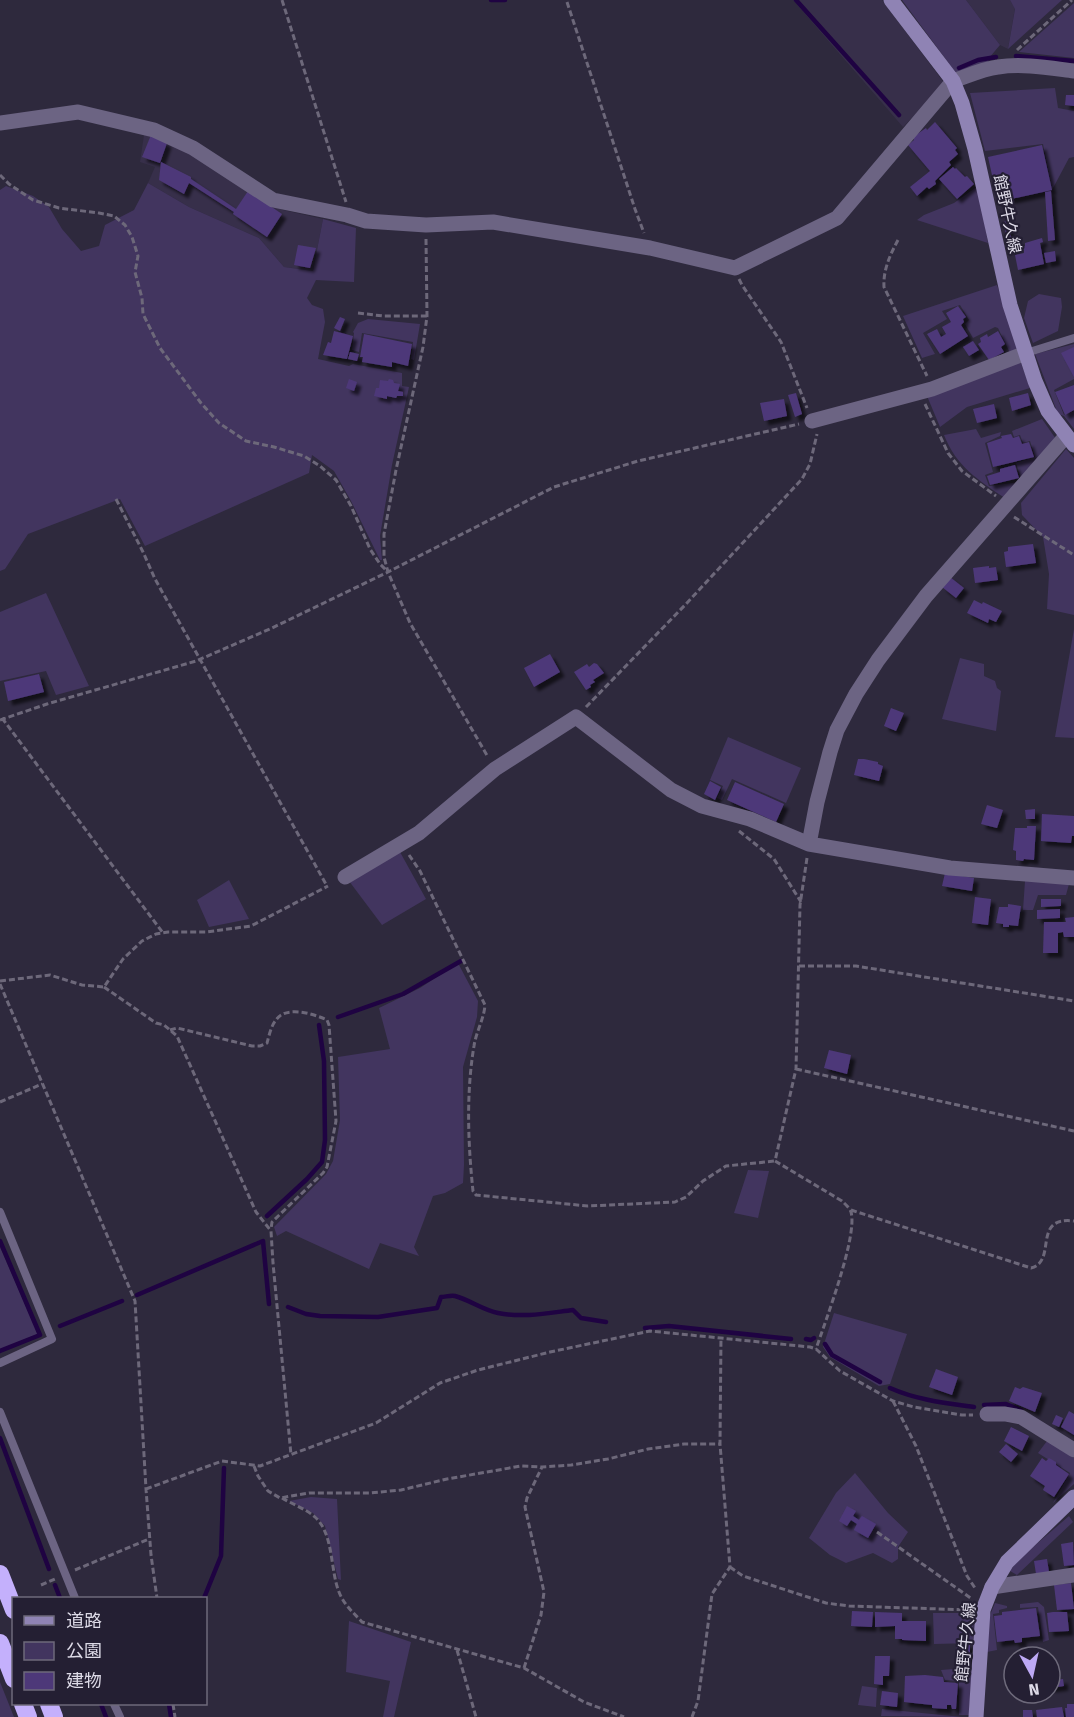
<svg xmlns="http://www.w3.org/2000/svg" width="1074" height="1717" font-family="'Fira Sans','Noto Sans JP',sans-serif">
<defs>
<filter id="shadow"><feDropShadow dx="4.5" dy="4.5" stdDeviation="1.5" flood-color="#0009"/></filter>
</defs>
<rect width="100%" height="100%" fill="#2e293d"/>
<!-- built -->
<path fill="#372f4a" d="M793,0h89l63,84 -42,43z
M966,0h44l5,8 -7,41 -8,-4z
M148,133l37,17 87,55 11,5 40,9 -10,52 -29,-4 -25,-29 -70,-31 -41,-24 7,-16 -15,-5 4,-27z"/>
<!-- green -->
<path fill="#42355f" d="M902,0h64l34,45 -11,13 -1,5 -32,10z
M1010,0h52l-54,49 7,-40z
M1074,3v55l-55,-6z
M1055,88l3,20 16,3v46l-5,1 -17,32 -9,-46 -58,7 -15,-58z
M148,183l41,24 70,31 25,29 29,4 10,-52 33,9 -2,54 -38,-2 -9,18 5,7 11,4 2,13 -7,37 31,7 4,-2 49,9v13l7,1 -17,78 -12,71 2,24h-2l-29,-59 -17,-30 -22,-16 -3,18 -164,73 -25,-47 -92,35 -23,35 -5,2v-381l6,-4 27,10 16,11 13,22 19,22 18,-5 6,-21 29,-15z
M978,186l10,57 -71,-23 7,-5 30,-12z
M997,285l22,63 -9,5 -12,-25 -3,-1 -22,11 -8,-14 4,-4 -9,-15 -18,6 5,8 -24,14 12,21 -13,4 -19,-42z
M1039,294l22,4 1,9 -4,24 -25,12 -9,-25 4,-17z
M368,319l52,5 -6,36 -3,-1 2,-17 -51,-9 -3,19 -7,-2 2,-17 -1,-1 5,-9z
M1074,344v35l-20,11 10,25 10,-4v18l-10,-13 -6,-2 -23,-60z
M1020,360l10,28 -63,19 -27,20 -13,-31z
M1042,419l16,23 -37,37 -5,-16 19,-6 -5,-16 -7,2 -3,-8 -6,2 -2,-6z
M976,429l5,9 20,-6 -1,4 -15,7 8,29 -8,3 4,11 31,-4 -15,16c-27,-18 -49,-32 -61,-63z
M1066,449l8,9v157l-27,-6 2,-35 -6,-37 -21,-22 -1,-12z
M46,593l43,93 -33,9 -10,-24 -46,10v-69z
M1074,629v109l-19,-1z
M960,658l24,6v12l11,5 2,7 4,3 -5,40 -54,-12z
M728,737l73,31 -15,35 -54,-24 -10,21 -5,-2 6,-12 -13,-6z
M400,852l26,47 -44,26 -33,-44z
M229,880l20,39 -40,8 -12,-27z
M1025,881l44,3 -3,11h-28l-5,15h-10z
M458,963l20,38 -1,16 -14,50 1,98 -1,18 -18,10 -12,3 -19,51 5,9 -39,-13 -11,26 -83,-38 -9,5 -3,-9 52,-53 7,-13 7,-41 -2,-63 52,-8 -11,-41 41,-20z
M748,1170l21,1 -11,47 -24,-5z
M0,1247l38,87 -38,16z
M834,1313l73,21 -17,50 -11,2 -49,-29 -7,-10z
M1047,1441l27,17v26l-21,19 17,-30 -32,-20z
M855,1473l33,40 20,19 -10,15v12l-6,4 -19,-10 -27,10 -16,-8 -21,-17 27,-45z
M311,1497l26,2 4,81 -3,-1 -13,-53 -12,-13 -24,-12z
M1069,1516l4,6 -56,53 -7,-4 8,-11z
M1038,1602l6,5 5,33 -6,2 -5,-35 -18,1v-4z
M995,1603l12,3v2l-8,2v3l-6,1 4,36 -10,2 1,-32z
M933,1613h41l-1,30 -39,1z
M349,1621l62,21 -17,75h-11l7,-36 -44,-9z
M966,1668l6,4 -3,43h-10v-34l-14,-1 -4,-10z
M0,1682l14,35h-14z
M862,1686l15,2 -1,19 -18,-2z
M882,1709l80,8 -81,-1z"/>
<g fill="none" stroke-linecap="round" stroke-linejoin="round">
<!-- stream -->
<path stroke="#1f0342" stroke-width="4.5" d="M491,0h14
M796,0l103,115
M1016,56l58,5
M959,68l19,-8 18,-3
M338,1017l65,-23 58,-33
M267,1216l40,-37 15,-17 3,-22 -1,-79 -5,-36
M0,1241l40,94 -40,16
M137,1295l126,-54 6,63
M288,1307l18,7 14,2 58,1 59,-9 4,-11c4,0 10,-2 14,-1 15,4 28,14 43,17 25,5 50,0 75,-3l8,8 25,4
M60,1326l62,-25
M645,1328l24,-2 122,13
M806,1339l5,1 3,-2
M825,1344l7,11 48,27
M890,1388c27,12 55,15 84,19
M984,1405l22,-1 15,6
M0,1438l49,131
M55,1585l5,13
M204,1598l17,-42 3,-88
M101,1704l5,13
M169,1704l2,13"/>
</g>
<!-- building -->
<path fill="#4d3879" filter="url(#shadow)" d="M1066,95h8v11l-9,-1z
M935,122l22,26 -2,2 3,4 -9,8 2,3 -16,16 1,3 -7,5 -2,-2 -10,9 -7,-9 20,-16 -22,-26 6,-5 -1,-3 13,-9 1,2z
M151,135l16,8 -7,20 -18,-6z
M1042,145l10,45 -54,12 -10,-45z
M161,162l30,15v2l45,30 12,-18 34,23 -15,23 -34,-23 1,-2 -45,-29 -5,11 -25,-14z
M953,167l2,2 1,-1 9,9 2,-1 7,8 -17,15 -18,-20z
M1051,191l4,49 -7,1 -3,-49z
M1007,221l7,28 -4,1 -7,-28z
M1042,238l1,4 -3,1 4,21 -26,6 -3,-15 9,-2 -1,-7h2v-3z
M298,245l18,3 -6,20 -16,-3z
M1055,251l1,10 -10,2 -2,-10z
M958,306l8,11 -3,2 1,3 -3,3 7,11 -28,18 -13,-20 10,-5 4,8 5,-3 -4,-7 9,-5 -5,-9z
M340,317l5,2 -5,12 -6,-3z
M334,331l19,5 -6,23 -24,-4 5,-13 3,1z
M998,331l7,13 -4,3 3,5 -15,8 -11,-16 3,-2 -1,-4 7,-4 1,3z
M364,334l48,10 -4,22 -16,-4v5l-30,-5 1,-5h-3z
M973,341l6,9 -10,6 -6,-9z
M1074,347v30l-13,-24z
M350,352l9,2 -2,7 -9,-2z
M349,379l8,3 -3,9 -8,-3z
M389,379l4,1 1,3 6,1 -2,7 5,1v4h-6l-1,2 -9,-2v3l-13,-3 2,-8h3l1,-8 8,1z
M1074,385v25l-9,5 -10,-23z
M796,393l6,21 -7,3 -7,-22z
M1028,393l3,12 -19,6 -3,-13z
M784,399l3,17 -23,5 -4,-18z
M994,404l3,14 -20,5 -4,-14z
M1011,434l2,4 6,-2 3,8 7,-2 5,15 -41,10 -6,-24 15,-5 -1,-2z
M1015,465l4,13 -29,7 -3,-9 13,-4v-3z
M1033,544l3,19 -30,4 -2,-15 4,-1v-4z
M989,566v2l7,-1 2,13 -23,3 -2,-15z
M950,577l14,11 -8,10 -14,-11z
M974,600l8,4 1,-2 19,9 -6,11 -7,-3 -1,4 -21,-10z
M550,654l10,18 -26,15 -10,-19z
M594,663l3,1 7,9 -11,7 2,2 -5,3 1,2 -5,3 -12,-18 13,-8 2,3z
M39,674l5,18 -36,9 -4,-19z
M891,708l13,5 -8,18 -12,-5z
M858,759h6l14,3v2l5,2 -4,15 -25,-6z
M710,781l11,6 -6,13 -11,-6z
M735,782l49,22 -8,18 -49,-22z
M987,805l16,5 -6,18 -16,-4z
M1035,809v10h-9l-1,-9z
M1042,814l32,2v20h-2l-1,7 -30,-2z
M1027,826h9l-2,34 -10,-1 -1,2 -7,-1v-9l-3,-1 2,-22h12z
M945,873l29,5 -2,13 -30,-5z
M975,897l16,2 -3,26 -16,-2z
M1041,899h20v7l-20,1z
M1008,904l13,2 -3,20 -9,-1v2h-6v-3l-7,-1 3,-16h9z
M1060,909v9l-23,1v-9z
M1074,917v20h-10l-1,-5 -5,1v20h-15l1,-31h22l-1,-4z
M829,1050l22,5 -4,19 -23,-6z
M936,1369l22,8 -6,18 -23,-8z
M1015,1387l5,2 3,-2 19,6 -7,19 -26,-11z
M1069,1411l5,3v21l-13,-8z
M1056,1415l7,3 -4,9 -7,-3z
M1011,1427l18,9 -7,15 -18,-10z
M1006,1444l12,10 -7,8 -12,-10z
M1042,1458l4,3 3,-3 7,4v3l13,9 -15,23 -11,-7 2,-4 -15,-10z
M847,1506l9,5 -3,5 6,4 3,-4 14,8 -8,14 -14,-8 3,-6 -6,-4 -4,6 -8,-5z
M1073,1542l1,23 -10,1 -3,-22z
M1047,1559l2,13 -13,2 -2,-13z
M1071,1583l3,26 -17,1 -3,-25z
M1036,1608l4,28 -18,2v4l-7,1 -1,-3 -17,2 -3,-26 8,-1v-3z
M852,1611l21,1 -1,15 -21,-1z
M875,1612l27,1v8h24v20l-24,-1v-1h-7v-13l-20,1z
M1053,1612h14l2,19 -20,1 -2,-19z
M957,1643l13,1v14h-14z
M875,1656h15l-1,20h-6v9l-9,-1z
M925,1675l18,2 1,5 14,1 -2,26h-4l-1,-4h-4v4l-15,-1v-3l-28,-3 1,-26z
M1063,1679l1,7 -14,2v-7z
M882,1691l16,2 -1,14 -17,-2z
M1067,1704h7v13h-8l-1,-9h2z
M1062,1707l2,10h-27l-1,-7z
M1023,1710h9l1,7h-10z"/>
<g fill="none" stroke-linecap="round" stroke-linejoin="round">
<!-- path -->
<path stroke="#6d687a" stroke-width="3" stroke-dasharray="6 3" stroke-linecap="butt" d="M282,0l64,202
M567,2l68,207 9,24
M1017,50l55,-50
M0,175l9,9 24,16 26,8 40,5 15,3 11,9 7,12 6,19 -3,16 7,26 1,16 17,34 41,55 18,20 27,18 28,6 30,9 16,10 16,14 15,26 19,43 10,15 8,8
M426,239l1,77 -4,31 -27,123 -12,64v23l4,15 22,51 78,134
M898,240c-8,15 -15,30 -14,47l43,89
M739,279l3,6 39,57 26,66
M358,313l25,3h44
M925,404l23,49 14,18 34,25
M116,499l27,53 12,27 172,307
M1014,517l60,38
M586,707l100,-103 116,-125 8,-15 7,-30
M2,718l161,215
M0,720l47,-16 149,-43 76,-33 116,-56 166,-85 84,-26 161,-37
M739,831l35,28 27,43
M409,855l11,16 65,134c-1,14 -9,27 -11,41 -8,47 -6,98 -1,145l3,4 112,11 87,-4 11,-5 17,-16 23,-15 49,-5
M807,858l-7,47 -4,164 -21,92 67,40c3,3 8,7 9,11 7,24 -26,110 -35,137
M799,966h57l218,35
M0,981l50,-6 32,10 22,2 19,-28 19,-18 14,-7 12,-2h38l45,-6 77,-40
M0,984l135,317 11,188 5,66 6,43
M104,987l52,36 8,2 13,11 79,176 15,19 2,32 18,192
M170,1030l7,-2 75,18h8l7,-3c2,-7 4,-17 9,-23 10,-15 38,-6 51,0l2,5 7,96 -9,46 -4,6 -51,49 -1,7
M796,1069l278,62
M0,1102l42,-18
M851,1210l180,58c27,-7 0,-52 43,-47
M893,1401l23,45 51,130 8,12
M254,1466l4,10 10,15 12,7 29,-5h61l31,-3 46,-11 74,-13 21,1 29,-2 37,-6 40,-10 36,-5h36
M146,1489l76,-28 38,5 116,-43 64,-40 38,-13 72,-18 100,-21 160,16 6,2 24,22 53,30 21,6 48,8h11
M282,1498c10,6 24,11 33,19 19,17 15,53 24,75 5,13 14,20 23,30l162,46 60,34 40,15
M877,1532l95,67
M730,1567l13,9 83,27 23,3 121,4
M75,1570l74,-31
M41,1585l14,-6
M457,1650l19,67
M524,1668l17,-53 3,-23 -19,-85 2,-9 15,-31
M173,1704l2,13
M692,1717l6,-16 14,-107 18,-27 -10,-123 1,-107"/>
<!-- lane -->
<path stroke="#6c6483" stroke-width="8" d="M1026,353l48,-15
M0,1212l52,127 -52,24
M0,1412l75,186
M114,1704l6,13"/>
<!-- street -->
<path stroke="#6c6483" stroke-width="15" d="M0,123l78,-11 76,18 39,18 80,52 74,15 19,6 60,4 67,-3 157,26 85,20 102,-50 116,-137c15,-5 29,-12 45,-14 24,-4 52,1 76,4
M812,421l120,-32 94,-36
M809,844l8,-42 13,-50 7,-22 19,-36 22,-34 48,-64 140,-160
M345,877l74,-44 76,-64 81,-52 95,73 31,16 48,13 59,25 141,24 124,10
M987,1414h18l16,3 53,33
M992,1587l82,-12"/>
<!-- secondary -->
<path stroke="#8f83b4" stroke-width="15" d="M891,0l62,81 9,22 13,46 35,156 25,76 13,30 26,34
M976,1717l7,-107 9,-23 15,-25 67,-65"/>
<!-- highway -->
<path stroke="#c4b0fc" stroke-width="18" d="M0,1574l14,36
M0,1643l14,36
M23,1704l5,13
M49,1704l5,13"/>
</g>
<g text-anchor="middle" stroke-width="4.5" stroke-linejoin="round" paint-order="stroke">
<!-- street labels -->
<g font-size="16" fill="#dddae7" stroke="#241f33">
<text transform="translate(1008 214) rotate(78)" y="6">館野牛久線</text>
<text transform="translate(965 1642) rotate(-84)" y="6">館野牛久線</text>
</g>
</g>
<!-- legend -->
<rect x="12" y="1597" width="195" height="108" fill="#241f33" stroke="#6e6a7b" stroke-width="1.5"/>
<rect x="24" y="1616" width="30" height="9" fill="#8f83b4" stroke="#6e6a7b" stroke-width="1.5"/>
<text x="66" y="1627" font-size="18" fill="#dddae7">道路</text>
<rect x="24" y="1642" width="30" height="18" fill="#42355f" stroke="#6e6a7b" stroke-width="1.5"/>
<text x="66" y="1657" font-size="18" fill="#dddae7">公園</text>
<rect x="24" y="1672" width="30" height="18" fill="#4d3879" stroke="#6e6a7b" stroke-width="1.5"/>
<text x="66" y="1687" font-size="18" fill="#dddae7">建物</text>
<!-- north arrow -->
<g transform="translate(1032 1675) rotate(172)"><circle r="28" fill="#241f33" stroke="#6e6a7b" stroke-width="1.5"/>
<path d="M0-4.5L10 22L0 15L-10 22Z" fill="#bda9f5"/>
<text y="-9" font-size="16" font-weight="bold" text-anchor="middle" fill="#dddae7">N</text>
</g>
</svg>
